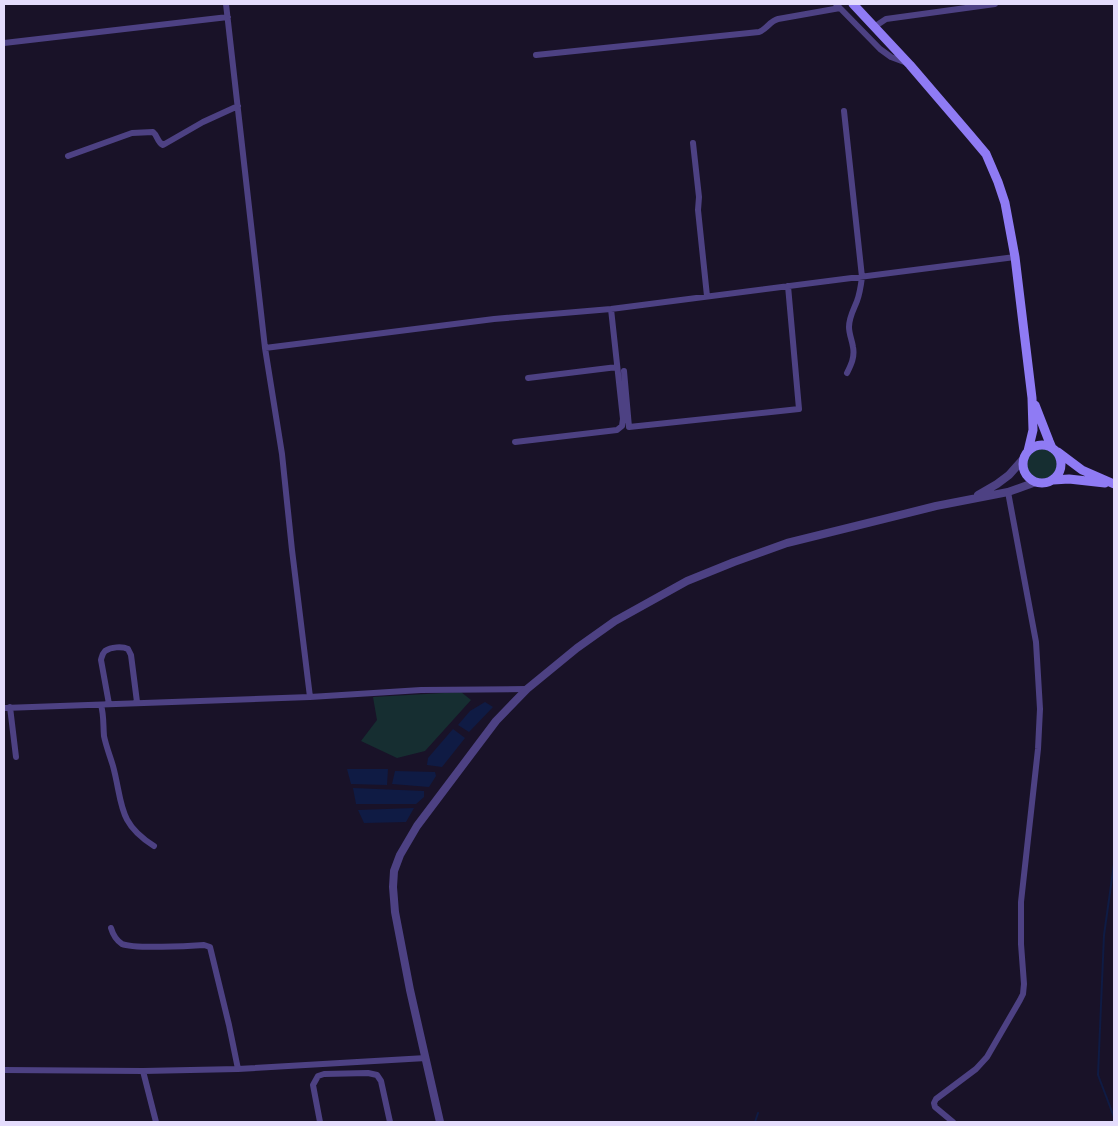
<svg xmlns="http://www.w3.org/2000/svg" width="1118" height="1126" font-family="'Titillium Web',sans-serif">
<rect width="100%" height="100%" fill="#191228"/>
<!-- green -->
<path fill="#162e31" d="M1027 464a15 15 0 1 1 30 0a15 15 0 1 1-30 0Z
M461,692l10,8 -46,51 -28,7 -36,-17 16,-21 -4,-23z"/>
<!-- water -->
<path fill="#0f1b44" d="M485,702l8,5 -24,25 -11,-7 12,-14z
M453,729l12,9 -23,29 -15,-2 1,-7z
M347,769h41l-1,16 -36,-1z
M395,771l40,1 1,4 -7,11 -37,-3z
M353,788l71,3v6l-8,7h-60z
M414,808l-8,14 -42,1 -6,-13z"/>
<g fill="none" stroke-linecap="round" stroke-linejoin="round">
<!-- stream -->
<path stroke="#0f1b44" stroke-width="2" d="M1114,864l-10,71 -6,140 16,42
M755,1122l3,-9"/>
<!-- minor -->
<path stroke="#4d4183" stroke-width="6" d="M226,4l39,344 17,106 10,96 18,147
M836,4l44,45 11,8 16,6
M874,27l12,-8 109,-15
M4,43l224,-26
M536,55l223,-23c8,-3 11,-11 19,-13l62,-11
M844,111l18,166c-1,8 -2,16 -5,24 -3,8 -8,16 -8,26 0,7 3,13 4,20 2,10 -2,18 -6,26
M693,143l6,54 -1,13 9,86
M68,156l64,-23 21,-1c5,4 4,10 10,13l40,-23 35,-16
M265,348l229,-29 117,-10 404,-52
M624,371l5,56 170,-18 -11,-123
M528,378l89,-11
M515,442l102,-12 5,-4 1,-7 -12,-110
M109,704l-8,-44c1,-4 1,-6 4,-9 6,-4 17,-5 23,-2l3,6 6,47
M101,705c3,10 2,20 3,31 2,10 6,20 9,30 10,37 4,57 41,80
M10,707l6,50
M4,708l306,-11 111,-7 106,-1
M111,928c2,7 5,12 11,16 11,5 68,2 82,1l6,2 19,78 9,44
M4,1070l139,1 95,-2 188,-11
M143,1071l13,51
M320,1122l-7,-37 5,-9 6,-2 44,-1 9,2 4,6 9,41
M953,1122l-18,-15 -1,-4 2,-4 40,-30 11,-12 33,-57 3,-6 1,-10 -3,-40v-42l17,-153 2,-40 -4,-67 -28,-150"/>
<!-- tertiary -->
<path stroke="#4d4183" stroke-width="8" d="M978,495l19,-11 12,-9 16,-18
M440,1122l-30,-132 -15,-78 -2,-25 1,-16 6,-16 17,-29 79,-105 31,-32 50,-41 38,-27 72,-40 47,-19 53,-19 149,-37 72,-14 28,-10"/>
<!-- secondary -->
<path stroke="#8f7bf4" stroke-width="9" d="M853,4l57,61 60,70 16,19 12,28 7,21 10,54 17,141 1,32 -5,21
M1035,405l14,36 3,7
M1023 464a19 19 0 1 1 38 0a19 19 0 1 1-38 0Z
M1058,452l24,18 32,14
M1053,480l16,-1 36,4"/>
</g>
<!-- border -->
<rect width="1118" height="1126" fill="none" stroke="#e4dcfc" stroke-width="10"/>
</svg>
